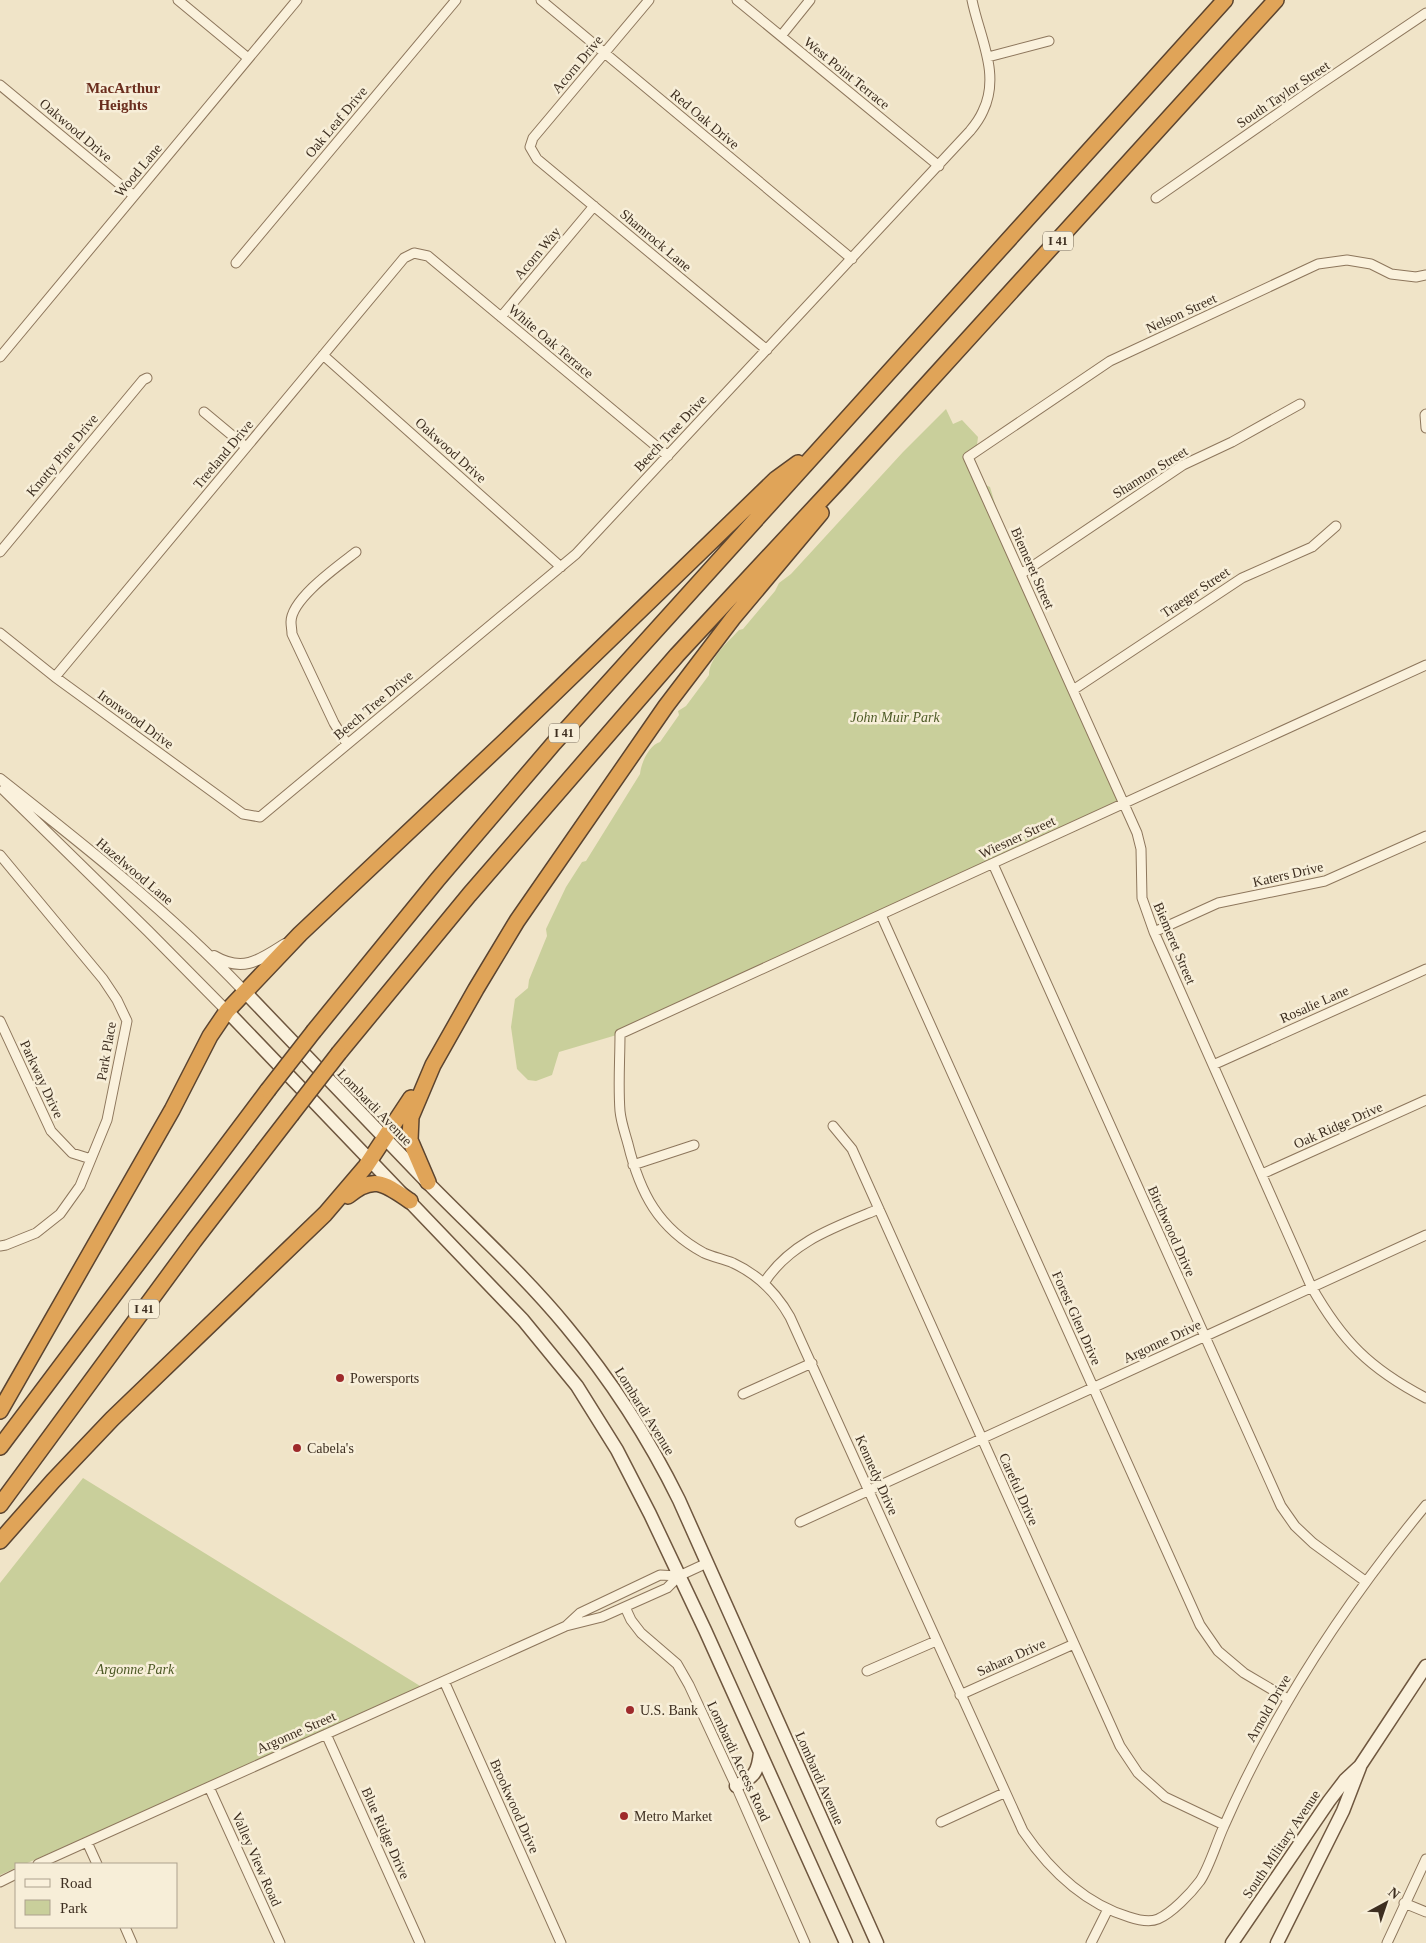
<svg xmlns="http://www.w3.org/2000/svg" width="1426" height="1943" font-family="'Times New Roman',serif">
<rect width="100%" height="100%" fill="#f0e4c8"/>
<!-- green -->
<path fill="#c9cf9b" d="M946,409l7,15 9,-4 16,17 -3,24 -3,5 7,16 11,5 10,34 124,282 -504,231 -61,18 -7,23 -16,6 -8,-1 -11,-11 -6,-42 4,-28 13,-11 1,-8 18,-44 -1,-7 20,-42 16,-25 4,-1 54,-87c1,-11 9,-29 20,-32l19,-27 -1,-4 8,-5 23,-31c0,-17 19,-33 30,-45l4,-1 32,-38 4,-8 12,-9 112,-122z
M83,1478l342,211 -400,175h-9v4l-16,7v-292z"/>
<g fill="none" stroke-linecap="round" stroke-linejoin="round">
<!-- minor casing -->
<g stroke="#8d765c" stroke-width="11">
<path id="minor" d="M178,0l70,58
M541,0l311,259
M649,0l-116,138 -3,9 7,12 230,191
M737,0l202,166
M781,36l29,-36
M988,57l61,-16
M0,85l134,111
M1156,198l160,-111 110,-74
M236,263l220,-263
M1426,275l-10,2 -25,-3 -20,-10 -24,-4 -29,4 -208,97 -142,96 169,376 4,16 1,49 12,34 157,354c31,55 59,83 115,112
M501,317l93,-111
M323,355l238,212
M0,357l297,-357
M204,412l42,35
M1426,414l-1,1 1,13
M0,552l143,-172 4,-2
M1021,574l162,-109 49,-23 68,-38
M0,633l55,44 188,137 17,3 316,-263 394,-423c5,-6 10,-13 13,-20 18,-37 -4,-75 -11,-111
M1426,665l-806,369c0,26 -2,51 0,77 1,11 5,22 8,33 12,49 30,84 76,109 9,4 19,6 29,10 24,11 44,31 57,54l233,514c26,38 60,72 106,86 9,3 20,6 29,2 14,-6 33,-26 42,-38 9,-13 17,-40 24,-55 51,-117 121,-223 202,-321
M55,677l349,-419 10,-5 14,3 240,200
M1073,690l169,-112 70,-31 24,-21
M347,744l-13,-21 -42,-89c0,-4 -1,-8 -1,-12 0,-23 47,-56 65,-70
M0,855l103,124 14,21 10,21 -20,99 -27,66 -20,28 -24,19 -30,12 -6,1
M993,864l288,642 14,20 18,17 52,38
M881,915l319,710 18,26 26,22 44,26
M1154,932l64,-29 107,-22 101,-45
M0,1021l51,110 21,22 19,6
M1213,1065l213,-96
M833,1126l19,23 268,597 18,27 27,24 59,28
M633,1165l61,-20
M1262,1174l164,-74
M764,1283c26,-41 71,-56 115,-74
M743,1394l69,-31
M800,1522l626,-287
M625,1607l6,13 10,13 36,31 12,21 47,101 69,157
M566,1626l14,-13 80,-38 19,1
M867,1671l69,-30
M444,1681l117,262
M960,1695l114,-51
M326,1734l94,209
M209,1787l71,156
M941,1822l63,-29
M87,1842l10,22
M38,1864l528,-238 36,-9 65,-29 12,-12 28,-13
M0,1882l16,-8
M1404,1903l22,9
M125,1927l7,16
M1091,1943l17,-34
M1387,1943l39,-84"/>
</g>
<!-- tertiary casing -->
<g stroke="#8d765c" stroke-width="12">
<path id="tertiary" d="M0,779c85,67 170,134 244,212
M4,790l144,141 79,80
M214,956c29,17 46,4 71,-12"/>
</g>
<!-- secondary casing -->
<g stroke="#6f573f" stroke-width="15">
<path id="secondary" d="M244,991c61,64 122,128 183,191 47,48 97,93 139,144 45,54 82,111 113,174l198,443
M227,1011l296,309 54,66 40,64 33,64 55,116 141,313
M736,1786c18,-9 22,-13 24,-34
M1232,1943l97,-142 16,-21 15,-14 66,-100
M1277,1943l66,-132 17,-44"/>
</g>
<!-- motorway casing -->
<g stroke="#5b4430" stroke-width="18">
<path id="motorway" d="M314,1031l124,-152 116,-136 671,-743
M339,1053l130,-158 208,-240 162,-174 437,-481
M428,1182l-18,-42 1,-23 22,-52 43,-76 41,-68 149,-215 67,-88 88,-105
M348,1196c26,-22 37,-12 62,5
M0,1411l172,-301 38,-74 17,-25 73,-77 206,-194 270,-261 22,-16
M0,1447l268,-357
M0,1505l194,-264 97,-126
M0,1541l53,-60 59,-62 213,-205 41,-48 45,-68"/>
</g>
<!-- minor -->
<use href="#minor" stroke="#faf1dc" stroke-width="9"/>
<!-- tertiary -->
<use href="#tertiary" stroke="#faf1dc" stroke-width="10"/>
<!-- secondary -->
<use href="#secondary" stroke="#faf1dc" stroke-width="12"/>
<!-- motorway -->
<use href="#motorway" stroke="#e0a458" stroke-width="15"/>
<!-- motorway-bridge casing -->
<g stroke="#5b4430" stroke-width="18" stroke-linecap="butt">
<path id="motorway-bridge" d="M268,1090l46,-59
M291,1115l48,-62"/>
</g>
<!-- motorway-bridge -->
<use href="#motorway-bridge" stroke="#e0a458" stroke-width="15"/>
</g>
<!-- markers -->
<g fill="#9e2a2b" stroke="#f7eed8" stroke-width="2">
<circle cx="340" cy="1378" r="5"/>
<circle cx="297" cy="1448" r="5"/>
<circle cx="630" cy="1710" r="5"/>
<circle cx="624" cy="1816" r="5"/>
</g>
<g text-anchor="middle" stroke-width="5" stroke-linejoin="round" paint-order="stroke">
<!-- shield labels -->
<g fill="#f7eed8" stroke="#756857" stroke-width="1">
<rect x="1043" y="231.5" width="30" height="19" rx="4"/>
<rect x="549" y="723.5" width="30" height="19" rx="4"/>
<rect x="129" y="1299.5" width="30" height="19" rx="4"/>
</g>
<g font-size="12" font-weight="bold" fill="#3d2e20">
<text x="1058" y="245">I 41</text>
<text x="564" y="737">I 41</text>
<text x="144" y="1313">I 41</text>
</g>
<!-- street labels -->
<g font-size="14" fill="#3d2e20" stroke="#f7eed8">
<text transform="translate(577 64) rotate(-50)" y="5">Acorn Drive</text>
<text transform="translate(847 73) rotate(39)" y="5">West Point Terrace</text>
<text transform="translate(1283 94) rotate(-34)" y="5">South Taylor Street</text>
<text transform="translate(705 119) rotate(40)" y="5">Red Oak Drive</text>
<text transform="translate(336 122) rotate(-50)" y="5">Oak Leaf Drive</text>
<text transform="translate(76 130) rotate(40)" y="5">Oakwood Drive</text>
<text transform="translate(138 170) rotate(-50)" y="5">Wood Lane</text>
<text transform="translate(656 240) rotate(40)" y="5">Shamrock Lane</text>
<text transform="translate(537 253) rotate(-50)" y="5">Acorn Way</text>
<text transform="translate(1181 313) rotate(-25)" y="5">Nelson Street</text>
<text transform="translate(551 341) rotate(40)" y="5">White Oak Terrace</text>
<text transform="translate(670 433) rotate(-47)" y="5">Beech Tree Drive</text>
<text transform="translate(451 450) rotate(42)" y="5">Oakwood Drive</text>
<text transform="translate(223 454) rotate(-50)" y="5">Treeland Drive</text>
<text transform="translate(62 455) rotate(-50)" y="5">Knotty Pine Drive</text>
<text transform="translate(1150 472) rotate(-32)" y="5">Shannon Street</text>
<text transform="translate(1033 568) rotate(66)" y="5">Biemeret Street</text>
<text transform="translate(1195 592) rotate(-34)" y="5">Traeger Street</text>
<text transform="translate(373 705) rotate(-40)" y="5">Beech Tree Drive</text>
<text transform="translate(136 719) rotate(36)" y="5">Ironwood Drive</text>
<text transform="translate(1017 837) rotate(-25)" y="5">Wiesner Street</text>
<text transform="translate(135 871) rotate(40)" y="5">Hazelwood Lane</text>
<text transform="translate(1288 874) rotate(-13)" y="5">Katers Drive</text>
<text transform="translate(1175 943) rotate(67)" y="5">Biemeret Street</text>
<text transform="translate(1314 1004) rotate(-24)" y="5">Rosalie Lane</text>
<text transform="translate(106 1051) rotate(-80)" y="5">Park Place</text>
<text transform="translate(42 1079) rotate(65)" y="5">Parkway Drive</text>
<text transform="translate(375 1107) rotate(46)" y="5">Lombardi Avenue</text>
<text transform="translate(1338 1125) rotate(-24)" y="5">Oak Ridge Drive</text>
<text transform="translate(1172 1231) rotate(66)" y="5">Birchwood Drive</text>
<text transform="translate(1077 1318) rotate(66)" y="5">Forest Glen Drive</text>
<text transform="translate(1162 1341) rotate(-25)" y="5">Argonne Drive</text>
<text transform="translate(645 1411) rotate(58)" y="5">Lombardi Avenue</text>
<text transform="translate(877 1475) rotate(66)" y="5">Kennedy Drive</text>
<text transform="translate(1019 1489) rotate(66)" y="5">Careful Drive</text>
<text transform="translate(1011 1657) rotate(-24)" y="5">Sahara Drive</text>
<text transform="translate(1268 1708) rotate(-60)" y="5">Arnold Drive</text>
<text transform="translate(296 1732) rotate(-24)" y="5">Argonne Street</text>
<text transform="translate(739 1761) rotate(65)" y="5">Lombardi Access Road</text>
<text transform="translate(820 1778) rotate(66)" y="5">Lombardi Avenue</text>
<text transform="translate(515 1806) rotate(66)" y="5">Brookwood Drive</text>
<text transform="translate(386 1833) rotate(66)" y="5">Blue Ridge Drive</text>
<text transform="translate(1281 1844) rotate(-56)" y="5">South Military Avenue</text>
<text transform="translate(257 1859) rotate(66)" y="5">Valley View Road</text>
</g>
<!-- park labels -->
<g font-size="14" font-style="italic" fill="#4d5a26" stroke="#f7eed8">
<text x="895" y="722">John Muir Park</text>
<text x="135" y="1674">Argonne Park</text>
</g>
<!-- poi labels -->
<g font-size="14" fill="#3d2e20" stroke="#f7eed8" text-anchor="start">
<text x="350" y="1383">Powersports</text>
<text x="307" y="1453">Cabela's</text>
<text x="640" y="1715">U.S. Bank</text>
<text x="634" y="1821">Metro Market</text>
</g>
<!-- neighbourhood labels -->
<g font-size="15" font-weight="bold" fill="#6b2e1e" stroke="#f7eed8">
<text x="123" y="93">MacArthur<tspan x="123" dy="17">Heights</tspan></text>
</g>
</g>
<!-- legend -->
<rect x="15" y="1863" width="162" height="65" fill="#f7eed8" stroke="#ada18e"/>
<rect x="25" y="1879" width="25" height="8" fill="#faf1dc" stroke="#ada18e"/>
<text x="60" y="1888" font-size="15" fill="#3d2e20">Road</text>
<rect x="25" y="1900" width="25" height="15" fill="#c9cf9b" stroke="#ada18e"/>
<text x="60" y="1913" font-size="15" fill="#3d2e20">Park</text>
<!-- north arrow -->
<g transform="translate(1386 1903) rotate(40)" stroke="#f7eed8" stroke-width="4" paint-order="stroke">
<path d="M0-4L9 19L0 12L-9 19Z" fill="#3d2e20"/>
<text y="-8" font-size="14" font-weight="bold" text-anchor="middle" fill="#3d2e20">N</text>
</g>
</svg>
